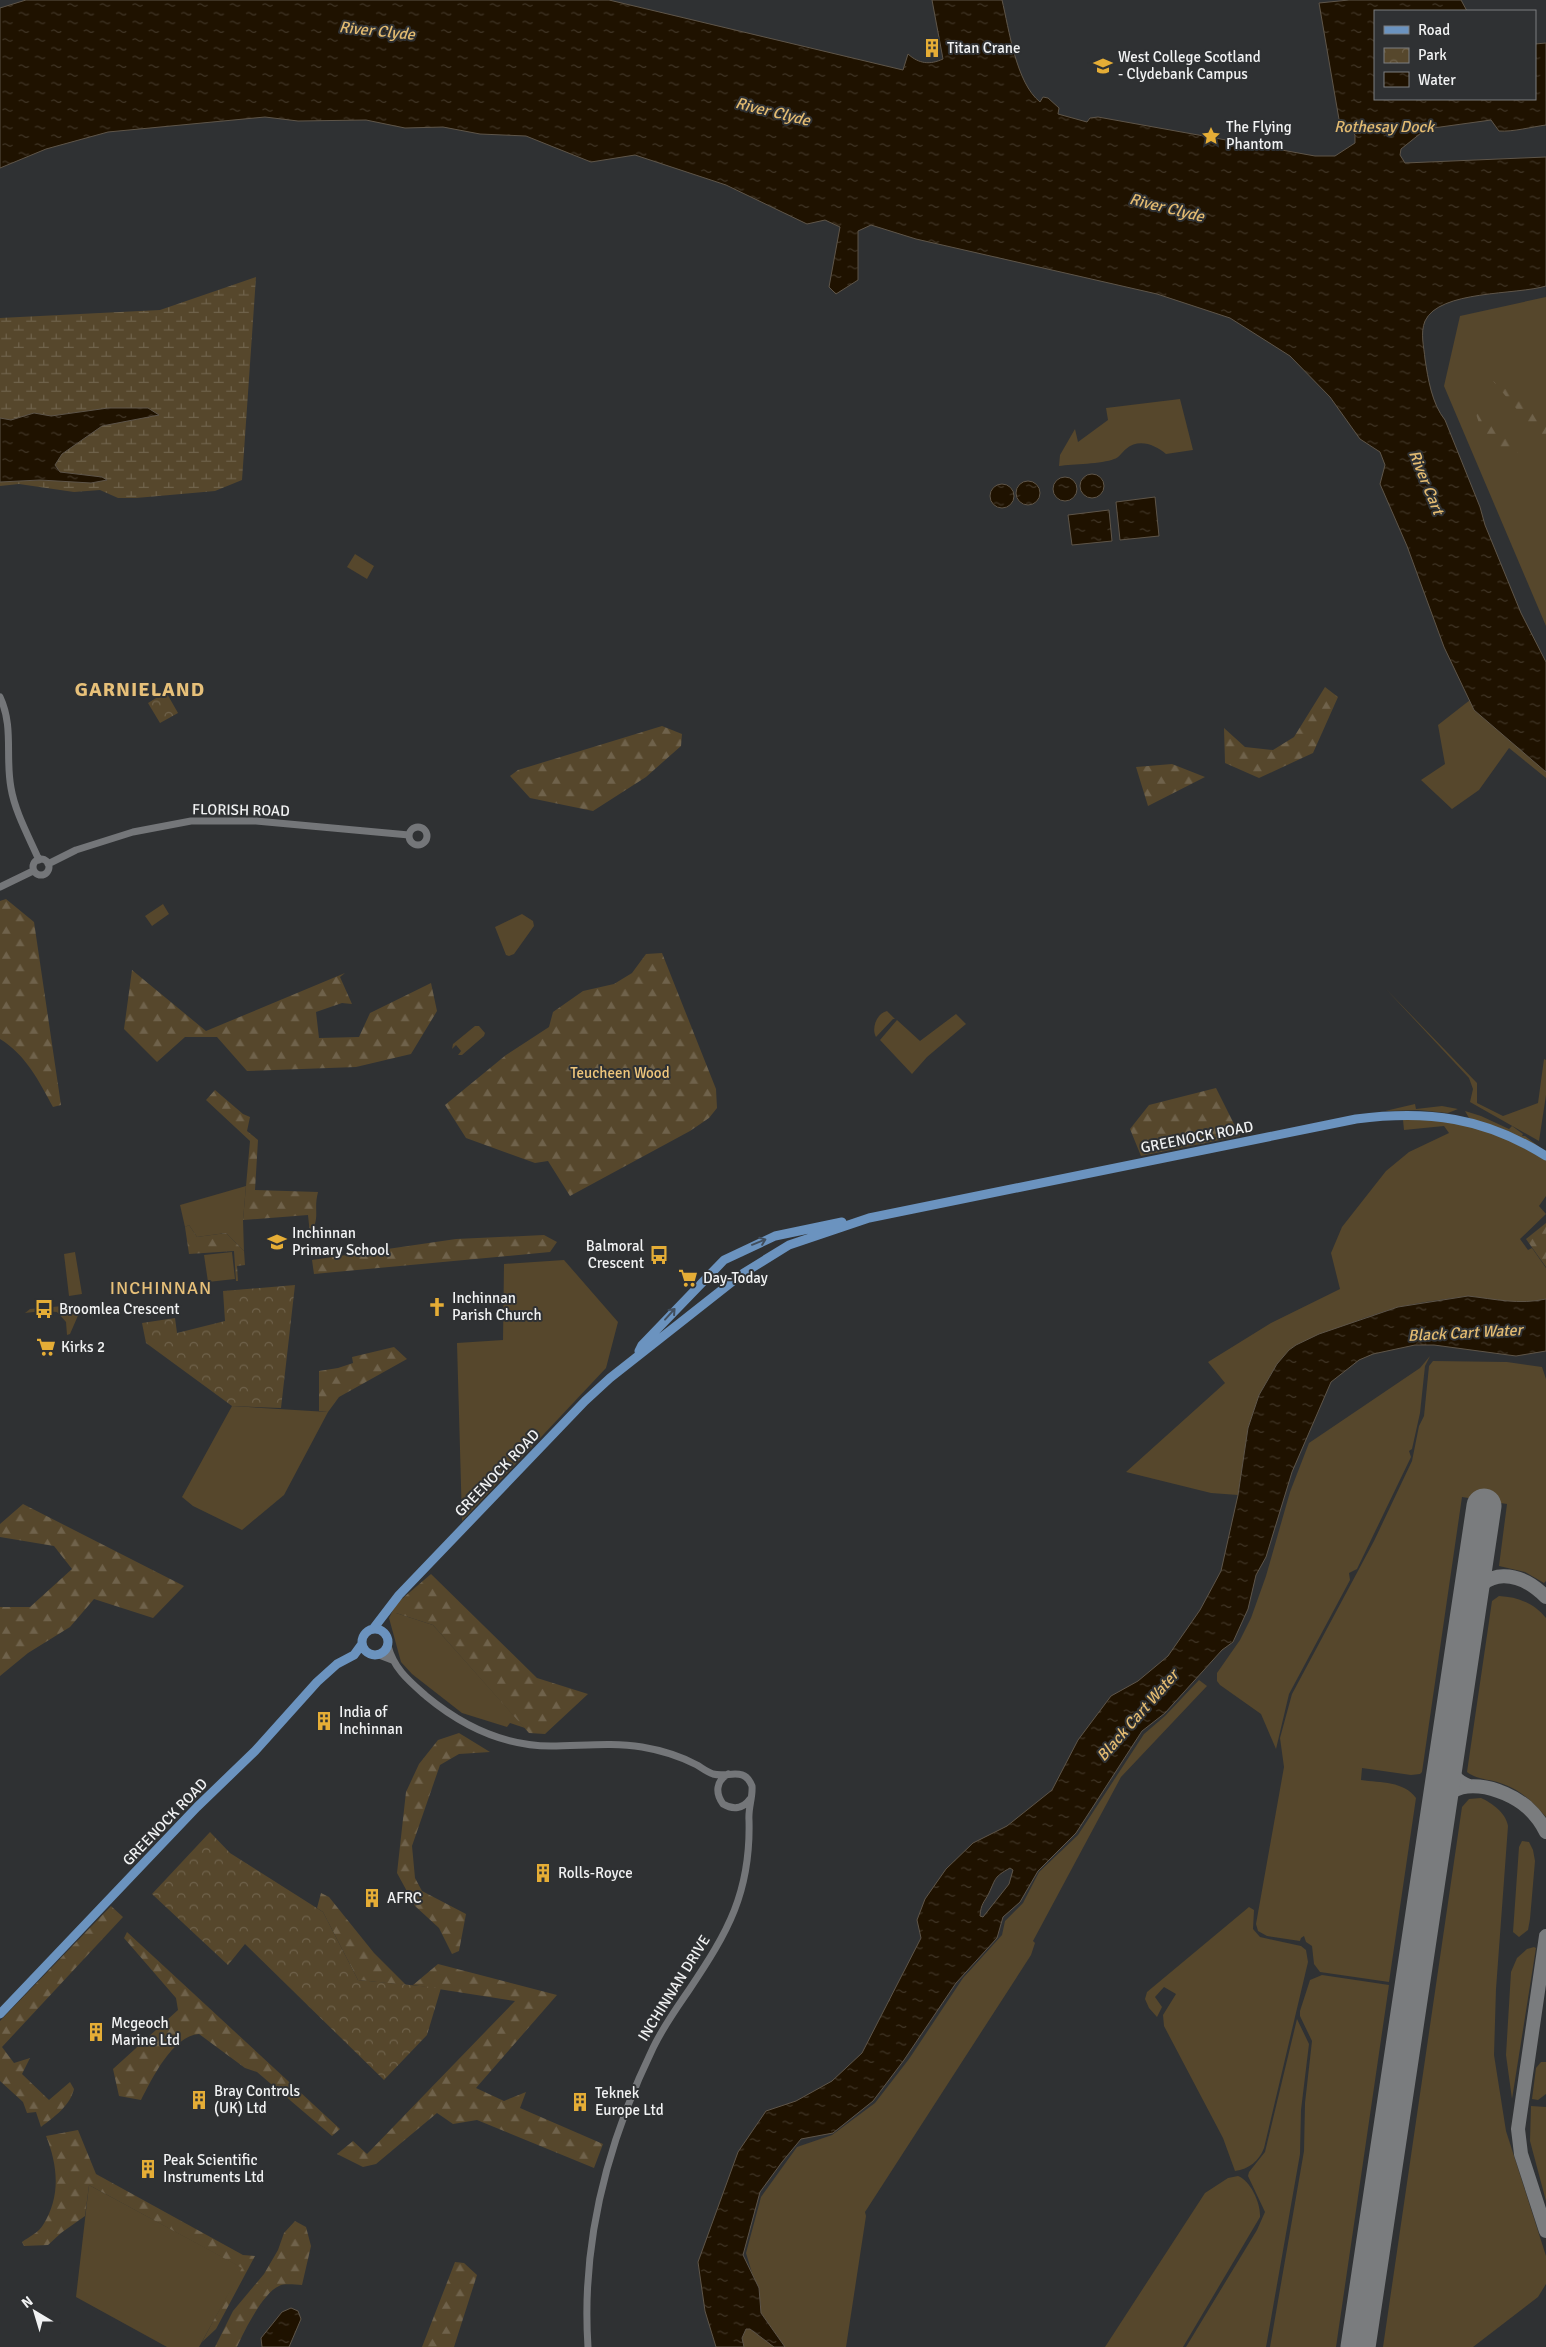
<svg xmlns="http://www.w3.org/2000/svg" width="1546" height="2347" font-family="Signika,sans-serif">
<defs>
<pattern id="forest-firs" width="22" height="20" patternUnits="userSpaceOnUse" patternTransform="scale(1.25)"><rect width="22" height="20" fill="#56472c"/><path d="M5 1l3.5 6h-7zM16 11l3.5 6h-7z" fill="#6f624b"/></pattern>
<pattern id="wetland-marsh" width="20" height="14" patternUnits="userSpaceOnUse" patternTransform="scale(1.25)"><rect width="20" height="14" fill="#56472c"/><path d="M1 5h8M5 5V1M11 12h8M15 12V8" fill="none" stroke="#6f624b"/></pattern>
<pattern id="park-crowns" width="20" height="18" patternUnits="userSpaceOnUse" patternTransform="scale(1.25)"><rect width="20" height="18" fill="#56472c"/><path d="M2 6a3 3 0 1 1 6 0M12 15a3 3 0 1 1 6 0" fill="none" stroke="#6f624b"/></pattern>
<pattern id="water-ripples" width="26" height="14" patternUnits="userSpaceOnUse" patternTransform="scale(1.25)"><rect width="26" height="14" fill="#1f1200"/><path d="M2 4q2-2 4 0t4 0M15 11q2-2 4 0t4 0" fill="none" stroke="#403526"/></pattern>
</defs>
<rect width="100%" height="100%" fill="#2f3133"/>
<!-- green -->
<path fill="#56472c" d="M1546,297v329l-102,-240 16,-70z
M1180,399l13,51 -27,4c-11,-9 -27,-16 -40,-5 -4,3 -7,9 -12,10 -12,5 -41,5 -55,7l1,-11 15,-26 3,13 30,-22 -2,-12z
M355,554l19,12 -7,13 -20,-12z
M1470,700l4,10 72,61v7l-37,-30 -30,42 -27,19 -31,-29 24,-16 -7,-39z
M163,904l6,10 -17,12 -7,-10z
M522,914l11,7 1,5 -20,28 -5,2 -3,-1 -11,-28z
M1385,988l92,95v20l26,13 35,-13 6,-44 2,1v35l-7,46 -69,-39 3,-13 -4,-11z
M887,1011l8,8h-2l-17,18c-5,-9 1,-24 11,-26z
M956,1014l10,10 -39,33 -15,17 -32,-34 17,-20 23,21z
M475,1026h4l6,7 -1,3 -22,19h-4l3,-4 -5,-6 -4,4 1,-5z
M1415,1104l1,5 26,-3 16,3 -10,4 -30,-3 -33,1z
M1465,1111l16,5 28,13 3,-3 11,8 -1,2h3l21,16 -38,-21 -39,-13z
M1430,1119l44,8 33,12 39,21v36l-7,10 7,8 -26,25 8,11 4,-2 14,20v31l-13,3h-27l-38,-6 -43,6 -27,5 -34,11 -68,27 -19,19 -18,31 -11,33 -10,67 -27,-2 -85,-21 99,-89 -17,-21 63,-39 69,-34 -9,-36 11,-26 44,-56 23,-19 40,-19 -5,-7 -40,4 -1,-10z
M246,1186l-3,34 1,31 -18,-18 -29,4 -8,-12 -4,2 -5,-22z
M75,1252l7,42 -13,2 -5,-42z
M232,1252l3,27 -27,3 -4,-27z
M564,1260l54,62 -12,46 -144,153 -5,-178 46,-3 1,-76z
M74,1305v4l5,-1 1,3 -10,23 -3,1 -1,-13 -9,-10 -14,-1 -18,2 5,-4z
M1430,1356l-5,10 -5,47 -8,36 -3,2 2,6 -54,112 -8,4 1,7 -61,114 -13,55 -15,-35 -41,-29 -3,-4v-8l23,-33 11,-22 15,-42 24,-84 19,-49 111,-75z
M1433,1361l74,1 35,5 4,12v202l-2,2 -19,-11 -26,-6 8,-62 -45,-7 -40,275 -2,2 -9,1 -49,-7 -1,12c20,3 43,1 55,18l-27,184 -69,-10 -6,-8 -2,-18 -6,-4 -2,-6 -3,2 -1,3 -33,-5 -9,-5 -2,-7 28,-157 -4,-29 12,-44 82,-153 38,-80 7,-35 5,-10 5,-50z
M232,1406l96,6 -44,83 -42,35 -49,-24 -11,-9z
M1499,1596c19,1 35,7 47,22v199c-13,-14 -23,-26 -43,-33 -12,-5 -26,-4 -36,-12l25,-171z
M396,1604v9l37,12 92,103 -15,-5 -3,4 -45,-14 -50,-39 -11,-12 -12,-44z
M1199,1680l8,6 -86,91 -88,164 2,2 -4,12 -166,257 1,4 -20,131h-61l-24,-34 -2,-25 -7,-15 -6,-20 15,-56 36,-50 35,-12 43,-32 34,-44 54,-81 39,-43 3,-14 18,-18 16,-31 39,-37 66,-101 21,-18z
M1481,1798c11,5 25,15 27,28l-12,163 -2,66 12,76 40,125v28l-8,13 -65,50h-90l79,-540 7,-8z
M1522,1841l7,1 4,8 2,11 -5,58 -2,11 -9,7 -6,-5 6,-85z
M1249,1907l5,3 -1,19 7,8 41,9 5,4 2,12 -44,186c-5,13 -15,21 -29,23l-12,-33 -59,-112 -1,-11 13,-21 -12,-7 -9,10 7,10 -5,10 -8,-9 -4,-9 2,-7z
M1534,1947l2,1 -24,151 -6,-44 5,-83 6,-14 10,-9z
M1322,1975l67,10 -53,362h-66l34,-196 1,-48 7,-62 -12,-25v-5l10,-31z
M1297,2019l12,25 -8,66 -1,44 -34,193h-80l71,-117 8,-18 -17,-36 1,-4 16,-20z
M1541,2062h5v32l-8,6 -6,-1 4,-31z
M1531,2106l15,1v94l-16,-60z
M1238,2176c13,5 23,28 22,41l-77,130h-78l100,-154 23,-15z
M89,2185l154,83 -44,79h-32l-91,-50z
M746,2329h4l24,18h-30l-2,-9z"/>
<!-- forest -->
<path fill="url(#forest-firs)" d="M1493,381l53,31v32z
M1474,408l24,10 20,34 -13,11 -21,-25z
M1325,687l13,10 -25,56 -54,25 -34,-15 -1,-35 21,19 28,3 21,-13z
M662,726l20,8 -1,12 -35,31 -53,34 -63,-13 -20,-22 8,-6z
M1172,764l33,13 -57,29 -12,-39z
M6,899l28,23 27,183 -8,2c-14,-26 -27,-52 -53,-68v-138z
M662,953l54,136 1,19 -8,10 -19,13 -120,65 -22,-35 -13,2 -69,-25 -21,-33 61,-50 43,-28 4,-15 30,-21 31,-7 18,-11 14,-19z
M132,970l74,61 139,-58 -5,4 12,27 -10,-1 -26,9 3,26 40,-1 11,-24 61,-30 6,28 -26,43 -55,13 -109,4 -30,-34h-32l-28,25 -33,-33z
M1216,1088l24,48 -99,20 -11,-27 19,-24z
M215,1090l28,24 7,3 -3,14 11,9 -3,50 63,2c-5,19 3,25 -8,42l-2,-19 -65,5 7,-79 -44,-41z
M1546,1223v44l-20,-28z
M189,1225l8,12 29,-4 18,18 1,14 -8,1 1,15h-2l-2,-30 -45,3 -4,-27z
M544,1235l13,7 -7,10 -236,22 -2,-14 144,-21z
M394,1347l13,12 -68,38 -11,15 -9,-1v-40l19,-3 15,-5 -1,-6z
M23,1504l161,82 -31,32 -59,-19 -24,28 -42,26 -28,23v-69h30l42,-38 -18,-23 -54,-9v-13z
M431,1574l106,104 51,16 -43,40 -16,-1 -96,-108 -37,-12v-9z
M459,1733l31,19 -31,2 -19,11 -28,81 3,32 7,13 44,23 -7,37 -7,3 -13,-26 -24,-22 -18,-33 9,-81 13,-28 19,-24z
M321,1893l8,4 45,56 32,32 -48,-5 -35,-68 -6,-4z
M111,1906l12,11 -121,130 12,16 16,-5 -8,16 27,26 21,-18 4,7c-4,17 -20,28 -33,38l-5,-15 -9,1 -4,-11 -23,-21v-60z
M127,1932l213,197 -8,7 -75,-64 -12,-4 -46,-34c-27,2 -47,45 -58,66l-22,-4 -6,-27 65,-59 -2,-12 -52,-60z
M438,1964l119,31 -81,93 28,13 22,-9 -6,16 83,36 -9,24 -117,-48 -24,4 -16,-11 -61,51 -13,3 -26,-13 16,-13 14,13 148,-153 -102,-16z
M78,2130l18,44 147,81 12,1 -39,73 -14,13 40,-74 -153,-83 -4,31 -24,17 -13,12 -24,1 -2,-4c7,-5 17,-10 21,-17 18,-29 15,-59 3,-89z
M295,2221l11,6 5,19 -9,39c-7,0 -17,-2 -23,1 -16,7 -35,45 -42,61h-22l18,-36 31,-37 14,-24 6,-17z
M455,2262l9,1 13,12 -23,72h-32z"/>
<!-- wetland -->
<path fill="url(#wetland-marsh)" d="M256,277l-14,203 -27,11 -79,7h-18l-18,-8 -26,2 -55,-8 -19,2v-4l102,-5 -42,-5 -5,-7 7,-11 40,-28 56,-11 -49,-7 -58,8 -17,-3 -23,7 -11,-2v-100l160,-8z"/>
<!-- park -->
<path fill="url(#park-crowns)" d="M166,692l12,21 -18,10 -12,-20z
M295,1285l-14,123 -49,-2 -86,-63 -4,-20 33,-5 2,15 48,-12 -2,-30z
M210,1832l20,21 93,59 35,68 83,8 -14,47 -43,45 -139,-136 -17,21 -76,-71z"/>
<!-- water -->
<path fill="url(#water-ripples)" stroke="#5e5549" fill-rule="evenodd" d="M26,0h583l294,70 5,-16c11,10 22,11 35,5l-11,-59h70c7,29 14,83 38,102l3,-5 5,1 11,10 -1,6 29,8 3,-4 8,-1 217,39h20l20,-13v-8l-3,-4h-11l-22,-128 30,-3h112l6,11h-92v88h160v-55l11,-1v82c-15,2 -33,7 -47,6l-8,-11 -65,9 -25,20 -1,6 5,8 141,-6v129c-29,9 -107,4 -121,35 -5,12 -1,26 0,38 3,20 7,45 20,61l35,87 5,18 36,88 25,49v110l-72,-62 -30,-63 -37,-101 -27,-62 5,-19 -5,-13 -20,-13 -30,-42 -40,-41 -60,-38 -73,-24 -241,-55 -45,-14 -13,6v49l-22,14 -7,-7 11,-60 -15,-7 -18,4 -81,-39 -91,-30 -44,7 -65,-26 -46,-2 -37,-7 -38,1 -39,-8 -68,1 -33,-4 -157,15 -62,17 -46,19v-160z
M108,408h40l11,7 -57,11 -40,28 -7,11 5,7 42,5 5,3 -16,3 -51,-3 -40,2v-64l11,2 23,-7 17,3z
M1080 486a12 12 0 1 1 24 0a12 12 0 1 1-24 0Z
M1053 489a12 12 0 1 1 24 0a12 12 0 1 1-24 0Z
M1016 493a12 12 0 1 1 24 0a12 12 0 1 1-24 0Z
M990 496a12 12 0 1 1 24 0a12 12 0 1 1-24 0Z
M1155,497l4,39 -39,4 -4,-38z
M1109,510l3,31 -40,4 -4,-30z
M1468,1296c27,3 51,9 78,3v52l-30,5 -82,-11h-19l-42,9 -14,6 -28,22 -39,90 -26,85 -10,18 -8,34 -15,33 -11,8 -57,63 -23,18 -66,102 -38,38 -18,31 -17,15 -6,21 -41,45 -52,77 -31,41 -40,32 -32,6 -19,23 -22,30 -17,63 16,33 2,25 24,34h-11l-24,-18h-4l-4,9 2,9h-28l-11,-36 -7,-49 40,-110 28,-41 30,-10 36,-20 30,-28 59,-115 -4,-18 8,-21 21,-30 27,-26 34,-17 45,-36 26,-50 33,-44 27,-15 30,-25 32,-46 21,-39 17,-76 10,-67 11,-33 18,-31 12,-14 7,-5 23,-11 79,-27zM1010,1868l3,2 -4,14 -26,33 -3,-1c1,-13 4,-13 9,-23 7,-15 5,-16 21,-25z
M291,2308l7,3 3,8 -12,28h-27l-1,-9 21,-26z"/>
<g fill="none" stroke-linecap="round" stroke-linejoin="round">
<!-- taxiway -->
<path stroke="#7a7c7e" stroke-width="14" d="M1469,1605c15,-40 51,-34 77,-8
M1447,1758c3,14 8,23 22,28
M1439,1808c14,-36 64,-21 88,-1 8,7 14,15 19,25
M1546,1936l-28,193 3,25 25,77"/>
<!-- runway -->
<path stroke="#7a7c7e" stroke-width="35" d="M1358,2347l126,-841"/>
<!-- minor -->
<path stroke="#747679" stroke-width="7" d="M0,697c14,30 5,59 11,91 4,24 18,49 28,72
M409 836a9 9 0 1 1 18 0a9 9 0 1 1-18 0Z
M33 867a8 8 0 1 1 16 0a8 8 0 1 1-16 0Z
M48,864l28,-14 57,-18 58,-11h65l153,14
M0,887l33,-16
M388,1646c6,23 21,35 38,50 35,29 78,50 125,50 30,0 61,-4 91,1 18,3 38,9 55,18 5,3 10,7 16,9 16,4 31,-8 39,12 1,11 -4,22 -3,34 2,72 -21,112 -60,170 -13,19 -26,37 -36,58 -45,93 -72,195 -65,299
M379,1655l13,5
M728,1774c-12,7 -13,19 -5,30 10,6 20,5 27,-5"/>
<!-- major -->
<path stroke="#6b93bf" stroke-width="9" d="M639,1351l3,-6 82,-85 51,-24 67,-14
M362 1642a13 13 0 1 1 26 0a13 13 0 1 1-26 0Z
M373,1629l26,-34 186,-194 25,-23 132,-104 47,-29 80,-27 487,-99c72,-9 128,-2 190,37
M0,2014l197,-207 58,-56 62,-69 20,-18 17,-9 8,-11"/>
</g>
<!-- one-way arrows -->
<defs><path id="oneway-shaft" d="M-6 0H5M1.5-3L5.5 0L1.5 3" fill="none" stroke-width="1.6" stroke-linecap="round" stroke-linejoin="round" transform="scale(1.25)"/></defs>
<g stroke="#414e5d">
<use href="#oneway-shaft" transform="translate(759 1242) rotate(-22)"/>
<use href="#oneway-shaft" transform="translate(670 1314) rotate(-48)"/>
</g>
<!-- icons -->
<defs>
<g id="building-bare" transform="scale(1.5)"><path d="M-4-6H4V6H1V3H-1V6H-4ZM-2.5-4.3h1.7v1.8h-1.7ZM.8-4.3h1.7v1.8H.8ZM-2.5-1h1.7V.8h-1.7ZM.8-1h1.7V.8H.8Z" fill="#e5ad36" stroke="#2f3133" stroke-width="2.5" paint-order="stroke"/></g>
<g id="university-bare" transform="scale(1.5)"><path d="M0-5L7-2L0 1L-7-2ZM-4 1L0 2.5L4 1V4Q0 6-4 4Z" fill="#e5ad36" stroke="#2f3133" stroke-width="2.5" paint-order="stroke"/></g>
<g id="sight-bare" transform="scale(1.5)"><path d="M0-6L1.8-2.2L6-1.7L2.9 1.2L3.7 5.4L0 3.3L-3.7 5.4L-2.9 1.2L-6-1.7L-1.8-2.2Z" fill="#e5ad36" stroke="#2f3133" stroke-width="2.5" paint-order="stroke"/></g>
<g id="school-bare" transform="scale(1.5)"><path d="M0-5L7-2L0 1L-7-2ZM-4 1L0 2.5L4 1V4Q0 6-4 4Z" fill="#e5ad36" stroke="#2f3133" stroke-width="2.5" paint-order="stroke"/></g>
<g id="bus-bare" transform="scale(1.5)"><path d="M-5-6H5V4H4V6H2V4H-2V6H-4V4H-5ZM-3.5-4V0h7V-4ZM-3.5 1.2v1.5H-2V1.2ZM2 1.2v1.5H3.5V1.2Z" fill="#e5ad36" stroke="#2f3133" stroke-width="2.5" paint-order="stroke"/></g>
<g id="supermarket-bare" transform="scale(1.5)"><path d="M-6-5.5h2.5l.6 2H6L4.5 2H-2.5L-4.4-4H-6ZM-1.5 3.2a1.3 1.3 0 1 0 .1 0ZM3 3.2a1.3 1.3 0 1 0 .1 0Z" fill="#e5ad36" stroke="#2f3133" stroke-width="2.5" paint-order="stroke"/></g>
<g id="church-bare" transform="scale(1.5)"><path d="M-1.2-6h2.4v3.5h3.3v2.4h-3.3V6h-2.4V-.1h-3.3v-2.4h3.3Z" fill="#e5ad36" stroke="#2f3133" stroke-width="2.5" paint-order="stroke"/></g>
</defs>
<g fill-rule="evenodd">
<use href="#building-bare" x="932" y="48"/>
<use href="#university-bare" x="1103" y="66"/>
<use href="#sight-bare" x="1211" y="136"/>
<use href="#school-bare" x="277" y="1242"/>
<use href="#bus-bare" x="659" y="1255"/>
<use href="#supermarket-bare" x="688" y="1278"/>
<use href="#church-bare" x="437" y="1307"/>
<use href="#bus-bare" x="44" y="1309"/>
<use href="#supermarket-bare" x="46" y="1347"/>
<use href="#building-bare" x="324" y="1721"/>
<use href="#building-bare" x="543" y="1873"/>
<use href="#building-bare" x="372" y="1898"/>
<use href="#building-bare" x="96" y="2032"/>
<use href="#building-bare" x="199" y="2100"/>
<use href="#building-bare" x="580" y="2102"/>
<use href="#building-bare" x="148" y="2169"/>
</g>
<g text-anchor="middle" stroke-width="4" stroke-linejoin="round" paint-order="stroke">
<!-- poi labels -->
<g font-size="15" fill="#f1f2f3" stroke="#2f3133" text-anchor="start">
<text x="947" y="53">Titan Crane</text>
<text x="1118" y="62">West College Scotland<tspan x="1118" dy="17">- Clydebank Campus</tspan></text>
<text x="1226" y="132">The Flying<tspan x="1226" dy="17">Phantom</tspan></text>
<text x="292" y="1238">Inchinnan<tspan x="292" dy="17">Primary School</tspan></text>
<text x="644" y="1251" text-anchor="end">Balmoral<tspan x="644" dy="17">Crescent</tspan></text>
<text x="703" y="1283">Day-Today</text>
<text x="452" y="1303">Inchinnan<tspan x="452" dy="17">Parish Church</tspan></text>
<text x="59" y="1314">Broomlea Crescent</text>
<text x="61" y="1352">Kirks 2</text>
<text x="339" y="1717">India of<tspan x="339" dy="17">Inchinnan</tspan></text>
<text x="558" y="1878">Rolls-Royce</text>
<text x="387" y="1903">AFRC</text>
<text x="111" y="2028">Mcgeoch<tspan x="111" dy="17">Marine Ltd</tspan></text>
<text x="214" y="2096">Bray Controls<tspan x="214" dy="17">(UK) Ltd</tspan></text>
<text x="595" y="2098">Teknek<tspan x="595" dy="17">Europe Ltd</tspan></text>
<text x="163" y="2165">Peak Scientific<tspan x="163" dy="17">Instruments Ltd</tspan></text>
</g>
<!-- street labels -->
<g font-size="15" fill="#f1f2f3" stroke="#2f3133">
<text transform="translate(241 810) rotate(1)" y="5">FLORISH ROAD</text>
<text transform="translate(1197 1137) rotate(-11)" y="5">GREENOCK ROAD</text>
<text transform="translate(497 1473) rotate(-46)" y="5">GREENOCK ROAD</text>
<text transform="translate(165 1822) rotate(-46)" y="5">GREENOCK ROAD</text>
<text transform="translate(674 1988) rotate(-58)" y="5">INCHINNAN DRIVE</text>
</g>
<!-- park labels -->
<g font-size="15" fill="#efc67c" stroke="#2f3133">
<text x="620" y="1078">Teucheen Wood</text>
</g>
<!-- water labels -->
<g font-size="16" font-style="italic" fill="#e3bb71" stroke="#2f3133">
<text transform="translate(377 30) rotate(6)" y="6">River Clyde</text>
<text transform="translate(773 111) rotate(14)" y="6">River Clyde</text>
<text x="1384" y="132">Rothesay Dock</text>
<text transform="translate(1167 207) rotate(14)" y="6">River Clyde</text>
<text transform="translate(1427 482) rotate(68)" y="6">River Cart</text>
<text transform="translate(1465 1332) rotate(-3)" y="6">Black Cart Water</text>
<text transform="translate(1137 1715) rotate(-49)" y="6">Black Cart Water</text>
</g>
<!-- quarter labels -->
<g font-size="18" letter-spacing="1" fill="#e7c079" stroke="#2f3133">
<text x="161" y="1294">INCHINNAN</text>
</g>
<!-- district labels -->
<g font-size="20" font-weight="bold" letter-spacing="1" fill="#e7c079" stroke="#2f3133">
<text x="140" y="696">GARNIELAND</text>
</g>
</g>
<!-- legend -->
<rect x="1374" y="10" width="162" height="90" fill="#2f3133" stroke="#7d7e80"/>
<rect x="1384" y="26" width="25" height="8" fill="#6b93bf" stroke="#7d7e80"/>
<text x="1418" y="35" font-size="15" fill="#f1f2f3">Road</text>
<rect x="1384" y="48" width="25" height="15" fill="url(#park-crowns)" stroke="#7d7e80"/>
<text x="1418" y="60" font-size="15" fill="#f1f2f3">Park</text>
<rect x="1384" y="72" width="25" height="15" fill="url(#water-ripples)" stroke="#7d7e80"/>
<text x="1418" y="85" font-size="15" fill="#f1f2f3">Water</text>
<!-- north arrow -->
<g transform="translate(35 2312) rotate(322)" stroke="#2f3133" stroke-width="4" paint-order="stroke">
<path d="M0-4L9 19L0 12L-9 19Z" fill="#f1f2f3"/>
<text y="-8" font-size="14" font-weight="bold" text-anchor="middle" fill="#f1f2f3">N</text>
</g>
</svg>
